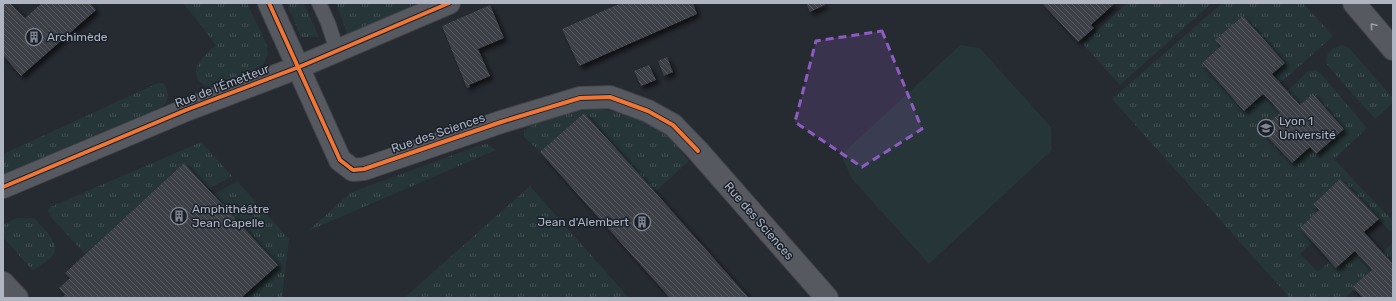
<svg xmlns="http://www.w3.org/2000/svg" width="1396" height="301" font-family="Rubik,sans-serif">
<defs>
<pattern id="grass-tufts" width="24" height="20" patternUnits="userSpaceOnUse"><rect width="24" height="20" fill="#263538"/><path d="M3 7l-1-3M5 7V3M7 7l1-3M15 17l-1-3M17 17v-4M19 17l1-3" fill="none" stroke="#435053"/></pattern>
<pattern id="building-back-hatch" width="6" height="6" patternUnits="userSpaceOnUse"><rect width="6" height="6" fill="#3d4046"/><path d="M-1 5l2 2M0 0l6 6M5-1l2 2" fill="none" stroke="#56595f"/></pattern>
<filter id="shadow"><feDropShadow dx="3.5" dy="3.5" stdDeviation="2" flood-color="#0009"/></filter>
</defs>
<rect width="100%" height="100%" fill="#262a31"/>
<!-- grass -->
<path fill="url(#grass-tufts)" d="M183,3h64l19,40 2,11 -5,11 -42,21h-15c-2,-1 -6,-4 -8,-6 -8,-14 10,-28 18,-35z
M286,3h18l15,34h-18z
M336,3h80l-67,36z
M1127,3h85l-92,82 -37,-41z
M1222,3h81l30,33 -53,47 -8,-9 13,-11 -42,-47 -27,24 5,6 -19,17 42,48 19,-17 17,19 -19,17 30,33 19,-16 6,6 28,-24 -30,-35 -14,11 -13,-14 21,-20 7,-1 6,4 46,54 -33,31 59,62v8l-3,2 -50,-52 -27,24 6,7 -19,18 13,14 -13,12 18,18 12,-11 6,7 19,-17 17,19 -19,17 2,2 -11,9h-54l-178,-199z
M1342,45l7,3 44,50v6h-1l-17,15 -47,-53c-6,-10 4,-19 14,-21z
M158,83h5c9,11 5,21 -6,28l-154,65v-22z
M593,108c19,3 45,7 61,17 14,8 24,24 35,36l-34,31 -71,-79 -44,39 -16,-15v-7c21,-11 46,-19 69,-22z
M201,142l31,34 -23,13 -25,-26 -99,91 -35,-38 -2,-6 2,-3z
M487,144l9,6 -188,81 42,-38 127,-47z
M237,181l52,58 -7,59h-41l-28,-103z
M530,186l99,112h-225z
M16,218h18c7,8 27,25 19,37 -5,6 -14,11 -20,16l-30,-34v-12z
M1393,242v21h-1l-9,-11z"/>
<!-- pitch -->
<path fill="#263538" d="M960,45l20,3 71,79 1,23 -123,114 -77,-85 -11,-24z"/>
<!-- building -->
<path fill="url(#building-back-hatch)" filter="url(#shadow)" d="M3,3h7l15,15 17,-15h48l6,7 -75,66 -18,-21z
M621,3h72l4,11 -118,52 -17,-37z
M806,3h18l1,2 -15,7z
M1042,3h73l-24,22 3,3 -16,14z
M490,5l14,33 -26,11 12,27 -21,9 1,2 -3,1 -25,-62z
M1243,16l42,47 -13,11 19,21 9,10 13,-11 31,35 -28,25 -6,-7 -18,16 -31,-33 19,-17 -8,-10 -9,-9 -19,17 -42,-48 19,-17 -6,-6z
M667,57l6,15 -9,4 -6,-15z
M649,65l7,15 -15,6 -7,-15z
M584,113l71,79 94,106h-79l-130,-146z
M184,163l94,102 -37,33h-180l4,-3 -6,-7 11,-10 -5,-5z
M1340,179l39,40 -15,13 29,32v34h-30l-11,-11 20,-17 -4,-5 -13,-14 -19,17 -36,-40 19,-18 -6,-6z"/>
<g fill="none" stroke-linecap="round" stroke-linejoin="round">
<!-- service casing -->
<g stroke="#424449" stroke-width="16">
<path id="service" d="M319,3l9,20 9,27"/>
</g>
<!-- minor casing -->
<g stroke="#424449" stroke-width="24">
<path id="minor" d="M269,3l71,157 13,10 11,-1 137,-47 79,-24 30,-1 38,14 25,14 25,26 129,147
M1354,3l39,46
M3,187l183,-77 113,-43 150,-64
M3,283l14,15"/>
</g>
<!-- service -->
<use href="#service" stroke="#56595f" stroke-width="14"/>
<!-- minor -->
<use href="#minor" stroke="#56595f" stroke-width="22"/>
<!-- cycleway casing -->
<g stroke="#1a202a" stroke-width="6">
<path id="cycleway" d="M269,3l71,157 13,10 11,-1 137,-47 79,-24 30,-1 38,14 25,14 25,26
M3,187l183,-77 113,-43 150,-64"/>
</g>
<!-- cycleway -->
<use href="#cycleway" stroke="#f07635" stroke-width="4"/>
</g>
<!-- one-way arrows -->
<defs><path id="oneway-chevron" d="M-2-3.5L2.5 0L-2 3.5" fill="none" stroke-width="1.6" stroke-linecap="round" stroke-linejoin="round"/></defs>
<use stroke="#999ea9" href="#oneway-chevron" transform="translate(1373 26) rotate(-130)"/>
<!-- marked area -->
<path fill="#8d5cc0" fill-opacity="0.2" stroke="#8d5cc0" stroke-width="3" stroke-dasharray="8 5" stroke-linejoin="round" d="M882,31l40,98 -60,38 -67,-45 21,-81z"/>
<!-- icons -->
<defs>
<g id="building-ring" transform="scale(0.9)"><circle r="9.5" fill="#1a202a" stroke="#7f848f" stroke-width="1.5"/><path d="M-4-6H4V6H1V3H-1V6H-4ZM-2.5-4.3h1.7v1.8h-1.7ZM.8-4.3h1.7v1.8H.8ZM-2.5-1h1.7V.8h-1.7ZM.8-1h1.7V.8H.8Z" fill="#7f848f"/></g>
<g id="university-ring" transform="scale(0.9)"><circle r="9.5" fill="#1a202a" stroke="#7f848f" stroke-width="1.5"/><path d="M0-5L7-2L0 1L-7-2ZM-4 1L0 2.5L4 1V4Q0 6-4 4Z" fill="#7f848f"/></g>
</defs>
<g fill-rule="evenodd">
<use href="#building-ring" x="34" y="37"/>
<use href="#university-ring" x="1266" y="128"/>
<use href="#building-ring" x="179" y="216"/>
<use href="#building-ring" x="642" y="222"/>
</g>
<g text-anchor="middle" stroke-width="3" stroke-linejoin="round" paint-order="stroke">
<!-- poi labels -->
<g font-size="12" fill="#afb5c2" stroke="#1a202a" text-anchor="start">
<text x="47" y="41">Archimède</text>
<text x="1279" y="125">Lyon 1<tspan x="1279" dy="14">Université</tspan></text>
<text x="192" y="213">Amphithéâtre<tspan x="192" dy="14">Jean Capelle</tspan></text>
<text x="629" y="226" text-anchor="end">Jean d'Alembert</text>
</g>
<!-- street labels -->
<g font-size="12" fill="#afb5c2" stroke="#1a202a">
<text transform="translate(222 86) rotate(-21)" y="4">Rue de l'Émetteur</text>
<text transform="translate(438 133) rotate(-19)" y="4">Rue des Sciences</text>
<text transform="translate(759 221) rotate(49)" y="4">Rue des Sciences</text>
</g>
</g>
<!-- border -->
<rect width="1396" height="301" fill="none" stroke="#afb5c2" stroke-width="8"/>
</svg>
